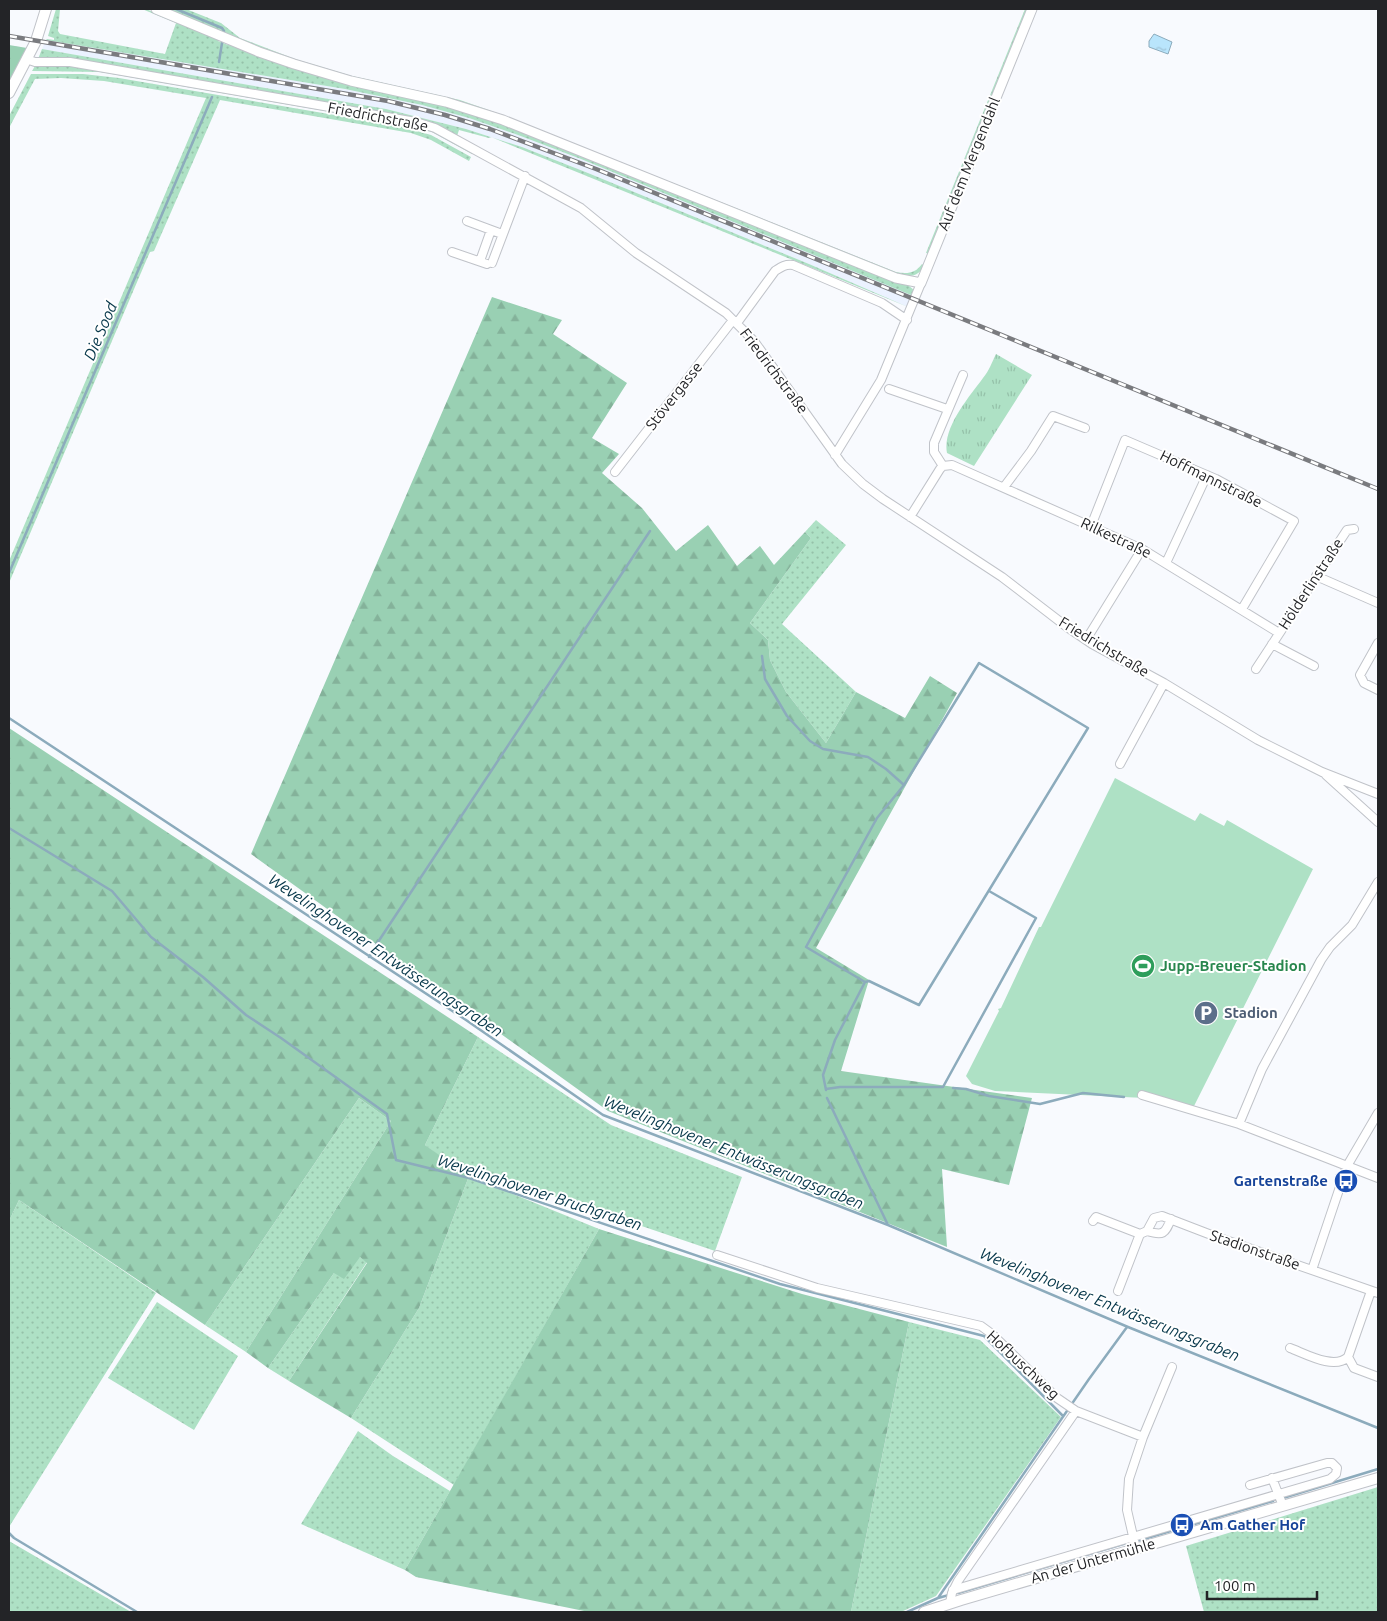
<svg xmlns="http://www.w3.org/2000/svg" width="1387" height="1621" font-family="Ubuntu,sans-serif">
<defs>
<pattern id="grass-dots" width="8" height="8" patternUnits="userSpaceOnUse" patternTransform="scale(1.25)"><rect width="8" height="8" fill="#aee1c5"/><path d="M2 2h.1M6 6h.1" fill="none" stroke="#95c1a9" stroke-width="1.8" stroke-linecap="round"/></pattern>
<pattern id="forest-firs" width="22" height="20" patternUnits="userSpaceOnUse" patternTransform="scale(1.25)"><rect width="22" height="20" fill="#99d0b3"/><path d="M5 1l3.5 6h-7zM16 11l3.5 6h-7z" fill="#84b29a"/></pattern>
<pattern id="park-tufts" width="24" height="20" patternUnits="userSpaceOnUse" patternTransform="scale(1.25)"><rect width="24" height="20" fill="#aee1c5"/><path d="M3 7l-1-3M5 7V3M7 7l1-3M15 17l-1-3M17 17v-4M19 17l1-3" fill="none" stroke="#95c1a9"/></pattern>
<pattern id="water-ripples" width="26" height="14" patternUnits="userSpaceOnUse" patternTransform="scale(1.25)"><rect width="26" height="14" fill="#b9e5fc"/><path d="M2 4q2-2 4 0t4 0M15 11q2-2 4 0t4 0" fill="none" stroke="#9fc4d8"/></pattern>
</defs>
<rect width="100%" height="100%" fill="#f8fafe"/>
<!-- built -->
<path fill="#ebf2ff" d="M46,40l299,49 77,16 47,13 49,17 63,24 332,136 -5,12 -99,-43 -221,-91 -66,-26 -56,-18 -80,-20 -344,-60z"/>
<!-- grass -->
<path fill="url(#grass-dots)" d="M56,9h4l-2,22 2,3 105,20 11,-31 -34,-14h4l73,30 -1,2 10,4 1,-1 257,74 423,168 5,4 -3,5 -330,-136 -63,-24 -49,-17 -47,-13 -77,-16 -299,-49 1,-1 7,1v-2l-6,-2z
M165,9h21l35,14 19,15 55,21 57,17 108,24 40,14 396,158c10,2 19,2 26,-8l3,2c-7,10 -14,11 -25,10l-395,-159 -153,-40 -75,-22z
M1025,9h3l-98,245 -4,-1z
M42,49l344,60 80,20 56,18 66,26 221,91 99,43 -417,-170 -2,1 -30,-8 -2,6 -23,-12 -23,-7 -340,-59 -33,1z
M66,65l346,59 21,7 40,21 -1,2 -40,-22 -32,-8 -300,-52 -68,-1 3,-5z
M31,74h52l36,4 280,48 32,9 40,22 -2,4 -38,-21 -20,-7 -191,-33 -66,151 -4,1 -4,9 -137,322v-22l197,-463 -102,-17 -43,-3 -26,1 -26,49v-12z
M816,520l30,25 -64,79 74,68 -30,51 -40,-51 -16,-32 -2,-20 -18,-17 61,-85 -6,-6z
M478,1037l133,88 131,52 -27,74 -273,-93 -17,-13z
M359,1098l32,23 -145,231 -41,-27z
M469,1176l130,53 -145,256 -103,-67 68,-110z
M19,1200l137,93 -147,234v-306z
M360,1257l7,5 -78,119 -21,-13 66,-95z
M157,1302l81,54 -44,74 -86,-52z
M909,1322l71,18 81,77 -125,179 -35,16h-50z
M358,1431l35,25 57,35 -45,79 -104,-46z
M1378,1487v125h-174l-18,-66z
M9,1541l122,71h-122z"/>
<!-- forest -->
<path fill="url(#forest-firs)" d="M9,45l18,3 -18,34z
M492,297l70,23 -9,14 74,49 -35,55 27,16 -17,19 40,35 34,43 32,-26 29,41 23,-20 14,19 31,-33 6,6 -61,85 18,17 2,20 16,32 40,51 30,-51 49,26 25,-42 27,17 -141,255 53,32 -28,91 191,27 -23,87 -67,-16 5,78 -339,-136 -357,-257z
M9,728l469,309 -53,108 44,31 -50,132 -68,110 -62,-37 78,-118 -7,-6 -16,22 -10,-6 -66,95 -22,-16 145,-231 -32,-23 -154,227 -186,-125 -10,21z
M599,1229l203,65 107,28 -58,290h-262l-173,-35 -11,-7z"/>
<!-- park -->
<path fill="url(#park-tufts)" d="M996,354l36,21 -58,91 -27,-13c-5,-25 22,-56 36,-75 6,-7 9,-16 13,-24z"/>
<!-- garden -->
<path fill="#aee1c5" d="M1115,778l80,43 5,-8 24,13 3,-6 86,49 -123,245 -45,-16 -150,-7 -23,-7 -6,-8 33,-65 -1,-2 3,-1 38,-81h2z"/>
<!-- water -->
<path fill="url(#water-ripples)" stroke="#8cabbc" d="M1154,34l18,8 -4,12 -19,-7v-6z"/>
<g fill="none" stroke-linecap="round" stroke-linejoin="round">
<!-- stream -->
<path stroke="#8cabbc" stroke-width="2.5" d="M176,9l46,19 2,3
M219,62l3,-19
M9,573l203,-476
M762,656l3,23 22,37 23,25 13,8 45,8 18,12 18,16 -27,33 -71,129 59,35 -30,58 -12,35 3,15
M9,718l457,302 137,95 285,110 240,102 250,101
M9,828l103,63 39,46 52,40 43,38 35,23 106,76 9,46 73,18 311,106 204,52 79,80
M376,945l274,-414
M369,957l4,-6
M865,982l4,-1 50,24 169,-277 -109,-65 -75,122
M953,1088l13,1 23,7 51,8 43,-11 41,4
M826,1089l14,-2h103l93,-169 -47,-27
M827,1098l61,127
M1283,1498l95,-29
M9,1533l5,5 123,74
M1137,1541l136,-40
M958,1593l172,-51
M938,1598l151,-219 38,-52
M907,1612l31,-14 11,-3"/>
<!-- minor casing -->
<g stroke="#c0c3c9" stroke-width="10">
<path id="minor" d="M26,59l9,3h35l346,60 19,6 146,80 55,45 90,60 28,28 88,123 21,20 20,15 119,78 65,50 25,17 72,39 94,57 64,32 56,22
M467,221l35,13
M452,252l35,12
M480,261l11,-31
M492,263l33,-87
M737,323l38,-52c6,-4 10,-7 18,-6l89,38 25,17
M889,389l58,20
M835,455l46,-75 40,-97
M943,466l9,-1 190,84 137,84
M615,472l118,-152
M1004,487l27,-36 22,-35 32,12
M910,517l30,-48 3,-3 -9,-14v-9l29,-68
M1091,526l34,-86 91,39 78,42 -52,88
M1166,563l41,-88
M1316,576l62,27
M1086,640l56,-91
M1378,643l-18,32 4,8 14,7
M1272,644l42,22
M1256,669l91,-139 7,-1
M1120,764l44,-81
M1326,775l52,47
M1142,1095l97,29 139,54
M1239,1124l23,-55 59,-109 9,-13 22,-22 26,-43
M1093,1221l3,-4 44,17
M1147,1231c16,5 18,3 24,-12
M1140,1234l7,-3 7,-13 8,-2 52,20 164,57
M717,1255l100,33 164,38 11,8 65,64 19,13 67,26
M1312,1270l35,-104 31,-53
M1118,1291l22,-57
M1371,1291l-23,66 6,11 24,9
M1290,1348c16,6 44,22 58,9
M1272,1478l11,28
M1136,1549l-9,-39 2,-31 14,-42 29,-70
M953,1590l377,-111 6,-5 1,-6 -5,-5h-5l-77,22
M950,1603l2,-10 6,-12 118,-170"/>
</g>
<!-- tertiary casing -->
<g stroke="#c0c3c9" stroke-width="11">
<path id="tertiary" d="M156,9l103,43 35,12 57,17 95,21 57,18 393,158 25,5 111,-274"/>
</g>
<!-- secondary casing -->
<g stroke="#c0c3c9" stroke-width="12">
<path id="secondary" d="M9,93l27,-52 10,-32
M924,1612l37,-12 417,-122"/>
</g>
<!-- minor -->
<use href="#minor" stroke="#fff" stroke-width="8"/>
<!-- tertiary -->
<use href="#tertiary" stroke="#fff" stroke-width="9"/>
<!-- secondary -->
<use href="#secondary" stroke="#fff" stroke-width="10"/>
<!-- rail casing -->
<g stroke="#7a7b7f" stroke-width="4.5">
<path id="rail" d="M9,36l379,65 57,14 45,14 106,40 782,320"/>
</g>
<!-- rail -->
<use href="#rail" stroke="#fff" stroke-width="2.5" stroke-dasharray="8" stroke-linecap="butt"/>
</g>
<!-- icons -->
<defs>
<g id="stadium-disc" transform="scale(1.25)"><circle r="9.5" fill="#2e9e5b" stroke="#fff"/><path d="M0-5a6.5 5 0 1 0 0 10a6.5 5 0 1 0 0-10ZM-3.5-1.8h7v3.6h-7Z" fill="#fff"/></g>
<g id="parking-disc" transform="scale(1.25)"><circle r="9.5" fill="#5c6f8a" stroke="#fff"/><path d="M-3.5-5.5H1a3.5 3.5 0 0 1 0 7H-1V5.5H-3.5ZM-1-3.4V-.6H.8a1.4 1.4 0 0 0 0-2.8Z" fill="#fff"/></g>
<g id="bus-disc" transform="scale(1.25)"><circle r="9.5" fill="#1a4fb4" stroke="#fff"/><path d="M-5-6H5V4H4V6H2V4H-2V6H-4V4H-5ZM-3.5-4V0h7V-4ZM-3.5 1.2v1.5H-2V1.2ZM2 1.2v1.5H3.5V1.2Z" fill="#fff"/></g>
</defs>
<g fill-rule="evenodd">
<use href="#stadium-disc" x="1143" y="966"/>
<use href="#parking-disc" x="1206" y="1013"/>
<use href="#bus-disc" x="1346" y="1181"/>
<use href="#bus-disc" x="1182" y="1525"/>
</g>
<g text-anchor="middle" stroke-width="4" stroke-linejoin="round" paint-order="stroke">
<!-- street labels -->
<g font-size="15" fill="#232427" stroke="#fff">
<text transform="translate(378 117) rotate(11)" y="5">Friedrichstraße</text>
<text transform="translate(969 164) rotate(-68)" y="5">Auf dem Mergendahl</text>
<text transform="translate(774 371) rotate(53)" y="5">Friedrichstraße</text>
<text transform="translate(674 396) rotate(-52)" y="5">Stövergasse</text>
<text transform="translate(1211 479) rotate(26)" y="5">Hoffmannstraße</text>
<text transform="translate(1116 538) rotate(25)" y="5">Rilkestraße</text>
<text transform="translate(1311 584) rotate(-57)" y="5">Hölderlinstraße</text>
<text transform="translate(1104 647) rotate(31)" y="5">Friedrichstraße</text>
<text transform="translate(1255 1250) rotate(19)" y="5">Stadionstraße</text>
<text transform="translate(1023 1365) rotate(43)" y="5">Hofbuschweg</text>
<text transform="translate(1093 1561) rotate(-16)" y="5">An der Untermühle</text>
</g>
<!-- leisure labels -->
<g font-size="15" font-weight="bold" fill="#27864d" stroke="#fff" text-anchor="start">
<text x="1160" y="971">Jupp-Breuer-Stadion</text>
</g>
<!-- service labels -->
<g font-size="15" font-weight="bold" fill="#4e5e75" stroke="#fff" text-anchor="start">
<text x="1224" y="1018">Stadion</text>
</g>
<!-- transit labels -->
<g font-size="15" font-weight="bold" fill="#164399" stroke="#fff" text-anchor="end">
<text x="1328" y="1186">Gartenstraße</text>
<text x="1200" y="1530" text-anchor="start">Am Gather Hof</text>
</g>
<!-- water labels -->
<g font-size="16" font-style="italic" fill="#053649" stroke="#fff">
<text transform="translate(100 331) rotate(-67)" y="6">Die Sood</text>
<text transform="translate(386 955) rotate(34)" y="6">Wevelinghovener Entwässerungsgraben</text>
<text transform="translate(734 1152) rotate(22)" y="6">Wevelinghovener Entwässerungsgraben</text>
<text transform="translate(540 1192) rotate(18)" y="6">Wevelinghovener Bruchgraben</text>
<text transform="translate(1110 1304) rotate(22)" y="6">Wevelinghovener Entwässerungsgraben</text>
</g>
</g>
<!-- border -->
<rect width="1387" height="1621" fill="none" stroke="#232427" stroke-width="20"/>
<!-- scale -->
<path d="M1207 1591v8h110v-8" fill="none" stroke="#232427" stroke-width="2.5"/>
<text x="1214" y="1591" font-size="15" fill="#232427" stroke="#ffffff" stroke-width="4" paint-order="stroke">100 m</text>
</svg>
